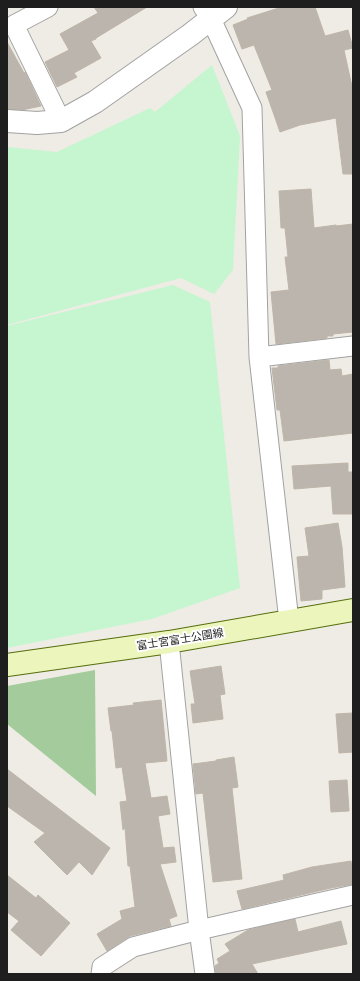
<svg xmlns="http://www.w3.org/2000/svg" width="360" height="981" font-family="Barlow,'Noto Sans JP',sans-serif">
<rect width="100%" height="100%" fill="#eeece5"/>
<!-- forest -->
<path fill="#a4cb9c" d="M95,670l1,126 -89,-72v-38z"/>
<!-- park -->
<path fill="#c5f6cf" d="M212,65l28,71 -7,134 -19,24 -33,-16 -174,47v-178l50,5 93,-44 5,4z
M173,285l37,17 30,286 -88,31 -145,29v-322z"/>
<!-- building -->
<path fill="#bbb5ae" stroke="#bfb5a8" d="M94,7h53l-51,31v1l-5,2 10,17 -27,15 3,4 -20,10 -12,-25 24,-12 -9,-16 38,-21z
M282,7h33l10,29 23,-6 5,18 -9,2 9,41v83h-10l-7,-56 -36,7 -20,7 -14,-40 6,-2 -18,-45 -12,4 -9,-24 15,-6 -1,-1z
M7,42l17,31 1,-1 16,34 -19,4 -15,-1z
M311,189l3,39 22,-3v1l17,-2v108l-20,2v2h-6v2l-51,6 -5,-52 18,-2 -4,-33h3l-3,-29h-4l-2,-37z
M329,360l1,10 11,-1 1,7 11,-2v59l-69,8 -4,-31h-3l-5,-42h6v-2z
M348,463v9h5v42h-20l-2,-28 -37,3 -2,-23z
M338,523l4,24 3,40 -23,3v9l-21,2 -4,-44 12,-1 -4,-28z
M221,666l4,28 -5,1 3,24 -30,4 -2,-19h4l-5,-33z
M161,700l6,61 -22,2 6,35 16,-2 3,18 -12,2 5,32 11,-1 2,15 -16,2 17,52 -8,3 2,7 -41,10 -23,15 -10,-17 25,-15 -2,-8 15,-4 -5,-41h-2l-3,-38 -2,2 -3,-28 7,-1 -5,-34 -6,1 -4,-37h-1l-3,-23 26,-3 -1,-2z
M353,713v39l-14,1 -3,-39z
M234,757l4,30 -6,1 10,91 -29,3 -10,-89 -7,1 -3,-30 23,-3v-1z
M7,769l103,79 -18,27 -13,-13 -12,13 -33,-33 11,-9 -38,-27z
M347,780l2,31 -18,1 -2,-31z
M351,861l2,15v8l-22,4 -89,21 -5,-18 47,-11 -1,-5 29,-8z
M7,875l29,23 2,-3 32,28 -29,33 -30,-26 8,-9 -12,-9z
M295,919l3,13 43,-11 6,23 -95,20 6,10h-42l-1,-8 4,-3 -2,-4 13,-8 -5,-7 23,-14z"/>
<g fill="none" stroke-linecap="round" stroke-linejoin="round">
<!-- minor casing -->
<g stroke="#a2a2a2" stroke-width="21">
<path id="minor" d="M48,7l-34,18 47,96
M203,7l8,12 41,89 7,249 30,264
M259,357l94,-11
M169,642l30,288 6,44
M101,974l1,-7 31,-20 66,-17 154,-35"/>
</g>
<!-- tertiary casing -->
<g stroke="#a2a2a2" stroke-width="24">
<path id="tertiary" d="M7,121l30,2 24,-2 34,-19 95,-67 36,-28"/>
</g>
<!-- secondary casing -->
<g stroke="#566e0c" stroke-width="24">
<path id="secondary" d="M7,665l162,-23 184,-32"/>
</g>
<!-- minor -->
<use href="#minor" stroke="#fff" stroke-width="19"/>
<!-- tertiary -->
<use href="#tertiary" stroke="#fff" stroke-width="22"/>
<!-- secondary -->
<use href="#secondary" stroke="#ebf5bc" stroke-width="22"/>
</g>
<g text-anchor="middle" stroke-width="4" stroke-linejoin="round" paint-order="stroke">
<!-- street labels -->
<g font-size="11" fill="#1e1e1e" stroke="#fff">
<text transform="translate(180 639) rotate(-9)" y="4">富士宮富士公園線</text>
</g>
</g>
<!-- border -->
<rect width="360" height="981" fill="none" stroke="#1e1e1e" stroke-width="16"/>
</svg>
